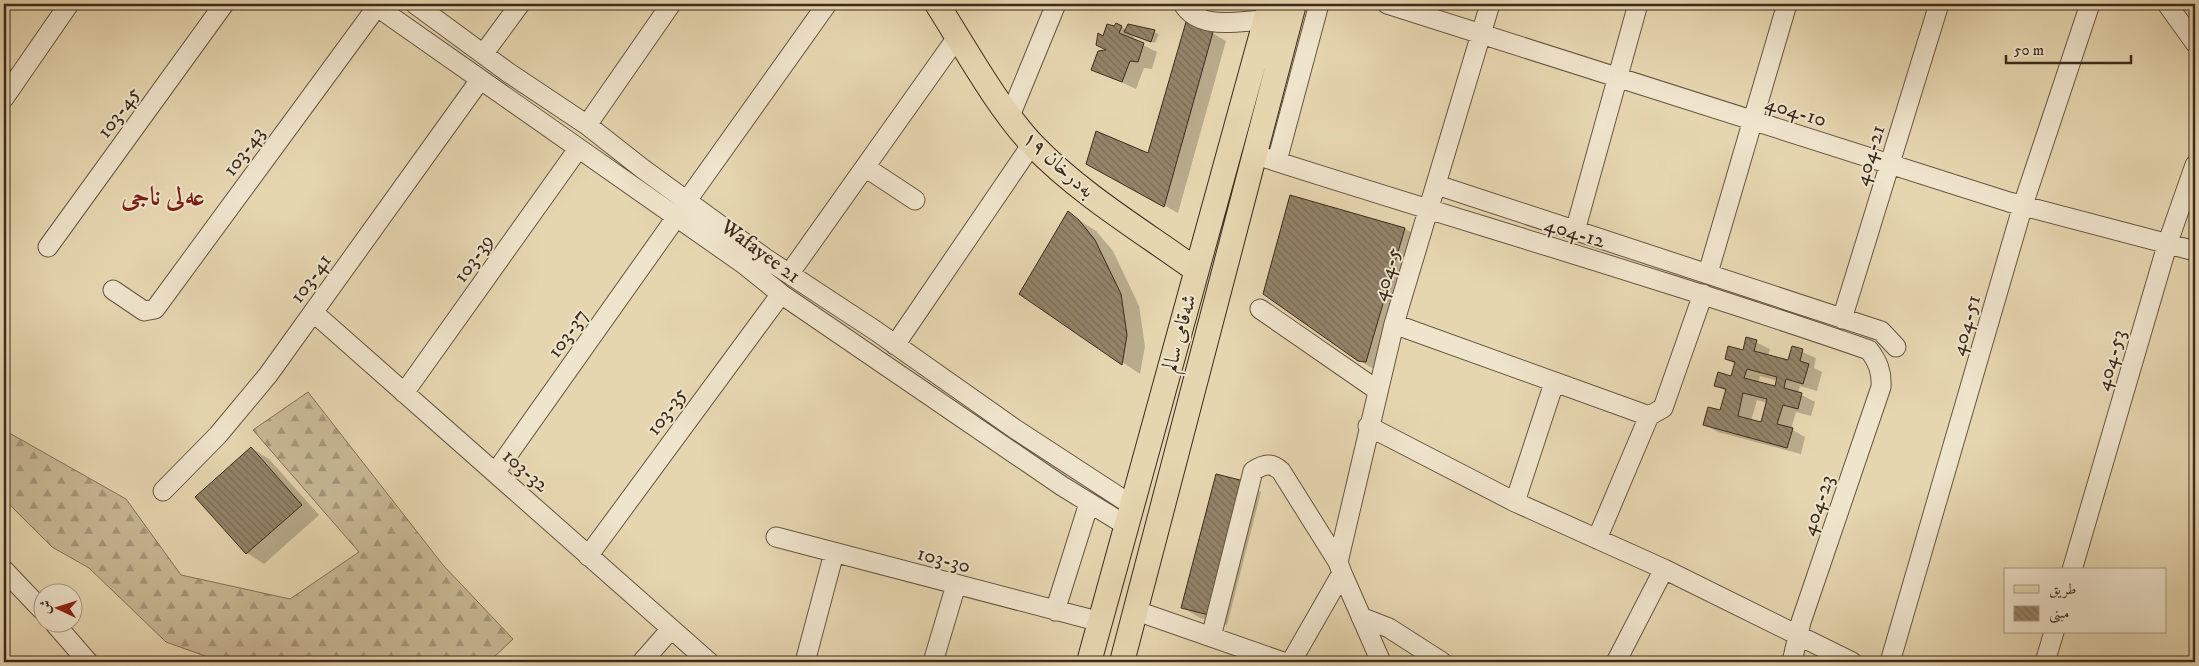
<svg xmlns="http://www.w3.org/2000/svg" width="2199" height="666" font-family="'IM FELL DW Pica',Amiri,serif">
<defs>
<pattern id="forest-firs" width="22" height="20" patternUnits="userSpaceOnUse" patternTransform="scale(1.25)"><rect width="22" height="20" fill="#c9b997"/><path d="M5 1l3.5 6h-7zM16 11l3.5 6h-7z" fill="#a4977b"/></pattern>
<pattern id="building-back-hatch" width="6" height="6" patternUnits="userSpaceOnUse" patternTransform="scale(1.25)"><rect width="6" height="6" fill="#948469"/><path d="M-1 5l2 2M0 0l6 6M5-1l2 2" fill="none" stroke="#7a6c56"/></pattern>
</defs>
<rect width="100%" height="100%" fill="#e6d6b0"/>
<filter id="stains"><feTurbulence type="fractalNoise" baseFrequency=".004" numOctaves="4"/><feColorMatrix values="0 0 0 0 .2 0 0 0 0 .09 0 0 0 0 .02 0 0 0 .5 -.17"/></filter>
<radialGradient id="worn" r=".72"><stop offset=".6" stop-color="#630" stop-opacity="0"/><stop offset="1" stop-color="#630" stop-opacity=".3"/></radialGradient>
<!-- forest -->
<path fill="url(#forest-firs)" stroke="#82725a" d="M308,392l135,173 70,74 -24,23 -12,-6 -6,6h-249l-56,-20 -77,-74 -37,-21 -42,-42 -6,3v-78l122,69 55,76 109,24 69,-47 -106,-122z"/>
<!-- shadow -->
<path fill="#0003" fill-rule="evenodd" d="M1129,25l30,9 -4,9 -21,-7 -1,4 24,12 -5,17 -8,-1 -8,21 -43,-20 15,-18 -4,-13 18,-11 5,3z
M1212,33l14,8 -48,172 -90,-50 60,-9z
M1291,197l114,32 18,10 -42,134 -23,-13z
M1068,213l28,18 17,20 26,55 6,40 -5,28 -119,-80z
M1747,338l23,11 -2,7 21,5 4,-13 23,10 -2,10 8,4 -5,19 -17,-5 -2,7 17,9 -4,14 -15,-4 -5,17 14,8 -4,17 -83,-22 -13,-7 16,-13 6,-20 -11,-7 16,-8 3,-13 -9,-5 18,-8zM1760,376l18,5 -2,7 -18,-5zM1757,400l10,3 -5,21 -11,-3z
M251,448l18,11 50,56 -55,49 -17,-11 -50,-56z
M1243,482l18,10 -34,133 -27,-7 -18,-11z"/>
<!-- building -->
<path fill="url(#building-back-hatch)" stroke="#3c2b1d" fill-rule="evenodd" d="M1186,22l27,10 -49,175 -78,-43 10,-33 52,22z
M1116,23l6,3 -3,7 25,10 -6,19 -8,-1 -8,21 -31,-12 7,-19 8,-1 -10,-5 2,-12 5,3 4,-12 7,2z
M1128,24l27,6 -4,12 -27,-10z
M1290,195l115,33 -39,134 -8,-1 -95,-67z
M1068,211l11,9 16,20 26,54 6,41 -5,30 -103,-71z
M1746,337l11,3 -3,11 34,9 4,-14 11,3 -3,12 9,3 -6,20 -17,-5 -2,9 18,5 -4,16 -15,-4 -6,19 16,4 -6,20 -84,-23 5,-18 12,3 6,-21 -12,-3 4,-14 13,4 4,-14 -10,-3 3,-13 15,4zM1747,369l30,8 -2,9 -31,-8zM1743,393l24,6 -6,23 -23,-6z
M251,447l51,58 -56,49 -51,-57z
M1216,474l28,7 -35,134 -28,-7z
M987,657l23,5h-24z"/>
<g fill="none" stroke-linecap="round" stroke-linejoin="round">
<!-- minor casing -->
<g stroke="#665642" stroke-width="21">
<path id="minor" d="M373,4l372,261 36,29 281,192 65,40
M415,4l94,69 78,52 56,44 122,89 111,73 139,98 118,77
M1183,4c17,27 54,17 82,16
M1387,4l622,198 186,49
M2167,4l28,39
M484,53l36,-49
M4,98l65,-94
M1010,116l46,-112
M587,125l84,-121
M1253,154c206,66 413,126 616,196 9,12 13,22 12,37l-80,235 -9,40
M1277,161l42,-157
M865,167l50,33
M1437,185l444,146 15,16
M688,199l139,-195
M1575,231l63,-227
M48,247l176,-243
M1708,273l79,-269
M789,274l169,-238
M113,290l31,21 11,-2 224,-305
M1260,309l117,81
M313,312l396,350
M1842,319l97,-315
M1394,324l255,92
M895,345l137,-201
M404,393l174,-244
M1368,426l147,76 149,67 188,93
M495,473l180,-254
M163,491l55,-56 50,-60 212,-295
M1515,502l39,-119
M776,537l325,85
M1597,539l52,-123 14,-8 40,-114
M588,556l193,-262
M1338,562l56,-238 96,-320
M4,570l38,40
M2072,570l96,-328 27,-77
M1342,573l39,89
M1134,610l149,52
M1055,611l34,-108
M1361,617l28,11 53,34
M55,624l33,38
M1211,637l42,-166c11,-7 18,-9 28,0l57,91 4,11 -51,89
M642,662l29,-33
M805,662l29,-109
M933,662l23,-77
M1616,662l48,-93
M1890,662l133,-457 67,-201
M2045,662l9,-30"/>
</g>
<!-- major casing -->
<g stroke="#3c2b1d" stroke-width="26">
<path id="major" d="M937,4c28,44 61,104 96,141 47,49 109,86 163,125
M1089,662l181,-658
M1122,662l172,-658"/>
</g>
<!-- minor -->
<use href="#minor" stroke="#efe4cc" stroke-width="19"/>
<!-- major -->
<use href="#major" stroke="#e6d6b0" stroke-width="24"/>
</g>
<g text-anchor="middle" stroke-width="4" stroke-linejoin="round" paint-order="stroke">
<!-- street labels -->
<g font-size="21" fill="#3c2b1d" stroke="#efe4cc">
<text transform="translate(1796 111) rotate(17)" y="7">404-10</text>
<text transform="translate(118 112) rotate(-54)" y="7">103-45</text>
<text transform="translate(243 151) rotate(-54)" y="7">103-43</text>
<text transform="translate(1869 155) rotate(-73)" y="7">404-21</text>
<text transform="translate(1059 164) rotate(42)" y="7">بەدرخان ١٩</text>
<text transform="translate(1575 232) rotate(17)" y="7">404-12</text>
<text transform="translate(761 251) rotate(36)" y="7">Wafayee 21</text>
<text transform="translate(473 258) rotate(-55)" y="7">103-39</text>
<text transform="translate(1386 274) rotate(-73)" y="7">404-5</text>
<text transform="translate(310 278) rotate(-54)" y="7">103-41</text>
<text transform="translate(1965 325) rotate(-74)" y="7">404-51</text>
<text transform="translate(567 333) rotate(-55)" y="7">103-37</text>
<text transform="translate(1179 333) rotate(-75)" y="7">شەقامی سالم</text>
<text transform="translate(2110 360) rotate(-74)" y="7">404-53</text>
<text transform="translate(666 411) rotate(-54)" y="7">103-35</text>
<text transform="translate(526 470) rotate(41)" y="7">103-32</text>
<text transform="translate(1817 505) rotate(-71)" y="7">404-23</text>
<text transform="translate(944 559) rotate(15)" y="7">103-30</text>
</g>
<!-- district labels -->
<g font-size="26" font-weight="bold" fill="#7a1f14" stroke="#efe4cc">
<text x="163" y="205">عەلی ناجی</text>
</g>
</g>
<!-- margin -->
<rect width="2199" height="666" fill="none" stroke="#e6d6b0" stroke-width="20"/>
<rect x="5" y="5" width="2189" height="656" fill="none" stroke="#3c2b1d" stroke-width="2.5"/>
<rect x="10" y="10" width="2179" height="646" fill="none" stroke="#3c2b1d"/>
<!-- legend -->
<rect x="2004" y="568" width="162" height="65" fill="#efe4cc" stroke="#a79a86"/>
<rect x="2014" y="585" width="25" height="8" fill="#e6d6b0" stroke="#a79a86"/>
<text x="2049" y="594" font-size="15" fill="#3c2b1d">طريق</text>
<rect x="2014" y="606" width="25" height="15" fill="url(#building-back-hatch)" stroke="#a79a86"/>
<text x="2049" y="618" font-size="15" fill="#3c2b1d">مبنى</text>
<!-- north arrow -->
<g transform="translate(58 608) rotate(274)"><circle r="24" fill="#efe4cc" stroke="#a79a86"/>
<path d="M0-4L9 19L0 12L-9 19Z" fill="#8f2418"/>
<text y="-8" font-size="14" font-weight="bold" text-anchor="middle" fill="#3c2b1d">ش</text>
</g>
<!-- scale -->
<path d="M2006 55v8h125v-8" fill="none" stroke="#3c2b1d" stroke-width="2.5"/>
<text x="2014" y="55" font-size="15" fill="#3c2b1d" stroke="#efe4cc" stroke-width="4" paint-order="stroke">50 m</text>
<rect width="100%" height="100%" filter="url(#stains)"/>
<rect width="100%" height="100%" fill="url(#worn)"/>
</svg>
